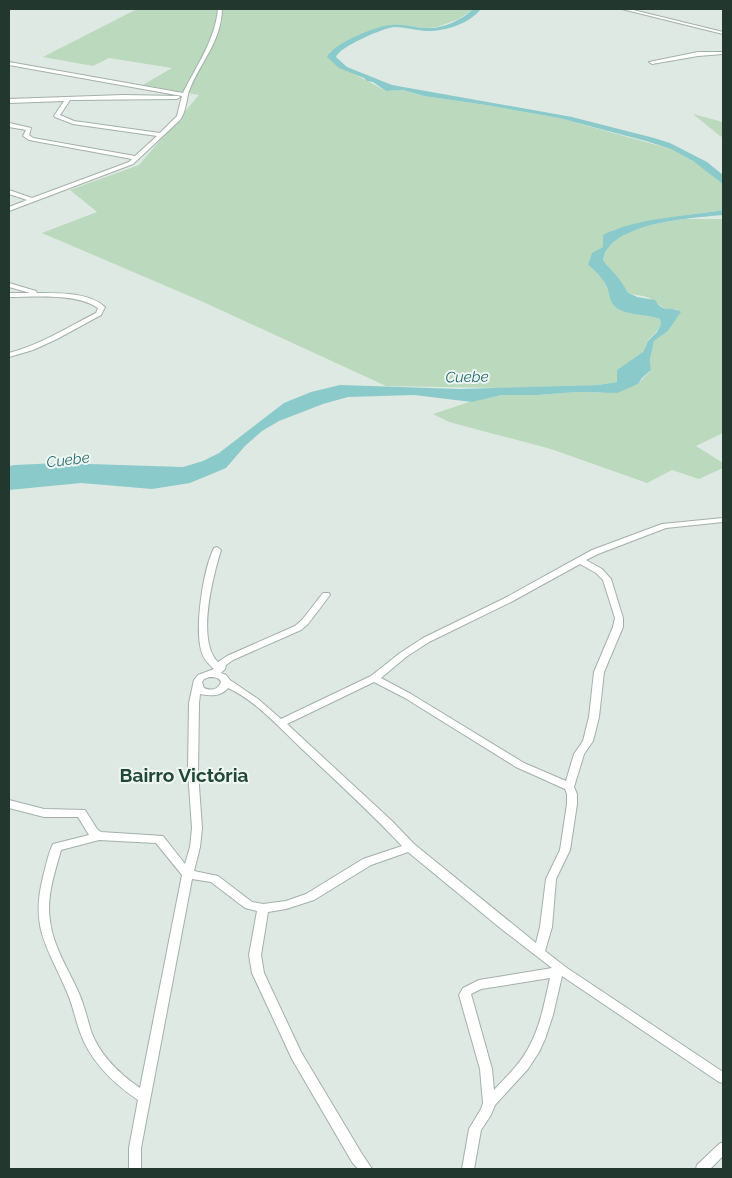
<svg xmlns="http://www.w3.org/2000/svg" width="732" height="1178" font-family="Raleway,sans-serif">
<rect width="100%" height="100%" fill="#dfe9e3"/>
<!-- green -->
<path fill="#bad9bd" d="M137,9h336l-14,10 -22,8 -10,1 -35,-3 -63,27 27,23 30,16 17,-1 21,6 62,9 73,13 112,31 22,12 27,19 3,4v26l-70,10 -40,10 -9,9 -1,8 -15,18c7,5 14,13 18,20 3,8 5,19 12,24 12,7 29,5 42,10l1,5c-3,6 -7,10 -12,15 -3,4 -4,10 -7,14 -10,10 -24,13 -25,29l-19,3 -96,3 -116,-2 -185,-85 -159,-68 55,-21 -27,-22 69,-25 60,-70 -56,-10 29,-17 -63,-10 -16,8 -50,-9z
M693,114l30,8v15l-3,-1z
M686,219h37v214l-27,13 27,17v5l-24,11 -27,-9 -25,13 -96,-34 -102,-27 -16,-8 45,-15 23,-4h37l39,-3 24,1 37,-9 13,-14 -1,-11 4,-18 14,-10 11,-17 -2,-5c-15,1 -15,-3 -26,-10 -6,-4 -16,-3 -24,-7 -5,-13 -16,-21 -24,-32 6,-30 58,-38 83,-41z"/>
<!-- water -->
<path fill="#8bcaca" d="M473,9h8c-12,15 -37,23 -56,22 -10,-1 -21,-4 -31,-4 -11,1 -55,20 -58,30l11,10 45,18 180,32 82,21 16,5 37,19 16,13v9l-30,-23 -22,-12 -25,-8 -87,-23 -73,-13 -62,-9 -21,-6 -17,1 -13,-9 -6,-1 -3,-3 -25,-10 -12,-11c5,-13 51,-32 65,-32 12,-1 23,3 35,3 16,1 35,-8 46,-19z
M723,210v5c-30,3 -113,7 -120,45 8,11 19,19 24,32l10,5 18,3c8,14 15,5 26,12l-13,19 -14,10 -4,18 1,11 -9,8 -4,6 -21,9 -40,-1 -39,3h-37l-29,7 -58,-7 -66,2 -25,7 -44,17 -17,10 -17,15 -19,22 -36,15 -38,6 -71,-6 -72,7v-24l6,-1 43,-2 125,4 20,-6 16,-8 65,-50 27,-11 29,-7 120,4 138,-4 19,-3v-12l26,-18 5,-11 9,-9 4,-8 -1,-5c-13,-5 -30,-3 -42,-10 -9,-5 -8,-16 -12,-24 -4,-7 -11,-15 -18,-20l4,-12 11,-6v-12c36,-18 81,-18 120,-25z"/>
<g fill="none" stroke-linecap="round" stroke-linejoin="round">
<!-- minor casing -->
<g stroke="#a3b0a9" stroke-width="2">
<path id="minor" d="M218,9h4c-1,34 -22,53 -33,82 -3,10 -3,21 -9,29l-47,44 -124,47v-4l18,-7 -18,-6v-4l23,8 97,-36 3,-3 -103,-19 -6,-4 3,-6 -17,-3v-4l22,5 -2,7 4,3 102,18 22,-20 -84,-12 -18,-7 -1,-1 10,-15 -55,2v-4l114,-4 56,1 1,1 -3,2 -107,1 -10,15 14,6 86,12 17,-17 5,-20 -173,-31v-3l174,31c14,-28 32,-53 35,-84z
M622,9h7l94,23v2z
M698,52h25v2l-25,2 -46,8 -3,-2z
M9,283l27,8 1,2c21,0 52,-1 68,14l-4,8 -44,24 -24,11 -24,7v-4c31,-8 59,-26 87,-40l2,-5c-21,-15 -63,-11 -89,-11v-4h21l-21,-6z
M723,518v4l-57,6 -68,26 -12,6 16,9 9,10 12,39v9l-19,45 -5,45 -6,24 -9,13 -10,33 3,7v10l-7,46 -14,29 -4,48 -7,24 22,17 156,104v11l-4,-1 -157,-106 -9,39 -8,24 -6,13 -11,17 -33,36 -4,10 -10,15 -7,39h-12l7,-40 12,-20 2,-6 -3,-34 -21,-74 4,-7 16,-8 73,-12 -53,-41 -91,-75 -37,13 -57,35 -28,9 -18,3 -7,43 3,18 37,79 61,102 10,15h-14l-6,-7 -60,-103 -40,-86 -3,-18 8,-44 -12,-3 -34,-26 -19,-3 -51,269v21h-12v-21l9,-48c-25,-17 -48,-39 -58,-68 -5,-13 -7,-27 -13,-40 -19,-45 -37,-63 -24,-115 3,-11 5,-23 10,-33l36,-9 -11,-18h-34l-35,-9v-8l35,9 41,1 12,19 4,3 62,4 22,28 5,-17 2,-19 -4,-56 1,-69 5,-23 4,-5 16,-6c-5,-5 -10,-9 -12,-16 -8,-23 1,-83 12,-105l3,-1 4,3c-8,26 -25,91 -3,112l9,-6 68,-30 7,-6 21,-27h6l1,2 -22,29 -7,6 -68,30 -7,5 -1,4 -4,4 5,2 4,5 28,19 23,20 90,-43 29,-23 23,-15 82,-40 87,-48 70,-26zM580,564l16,9 7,7 12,38 -2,9 -19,45 -5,45 -6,24 -9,13 -8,27 -42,-18 -113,-69 -30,-16 25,-21 23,-15 82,-40zM209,677c5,0 10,0 12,5 -3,8 -10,9 -17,6l-2,-6 2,-3zM374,682l31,16 111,69 49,22 2,5v10l-7,46 -14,29 -6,48 -4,16 -122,-99 -22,-23 -105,-97zM228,688c27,12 52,40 74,61 34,32 68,63 100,97l-39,13 -57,35 -20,7 -23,3 -11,-2 -34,-26 -24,-5 6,-24 2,-19 -4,-56 1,-69 1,-9c11,2 20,3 28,-6zM99,840l57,3 26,32 -42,213c-20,-14 -40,-32 -49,-57 -4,-13 -7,-27 -13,-40 -10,-22 -25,-45 -28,-70 -4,-24 5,-49 11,-71zM550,978c-5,22 -9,46 -20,67 -8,17 -23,31 -36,45l-2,-21 -21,-75 10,-5z
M723,1142v14l-13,13h-14l1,-4 22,-21z"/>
</g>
<!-- minor -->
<use href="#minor" fill="#fff" fill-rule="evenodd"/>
</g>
<g text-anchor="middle" stroke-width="4" stroke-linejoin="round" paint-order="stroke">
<!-- water labels -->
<g font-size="15" font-style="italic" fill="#216c6e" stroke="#eff6f2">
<text transform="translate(467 377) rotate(-1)" y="5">Cuebe</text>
<text transform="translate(68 460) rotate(-7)" y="5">Cuebe</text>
</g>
<!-- district labels -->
<g font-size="19" font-weight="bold" fill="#204838" stroke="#eff6f2">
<text x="184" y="782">Bairro Victória</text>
</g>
</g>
<!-- border -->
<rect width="732" height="1178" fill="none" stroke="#22382e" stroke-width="20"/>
</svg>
